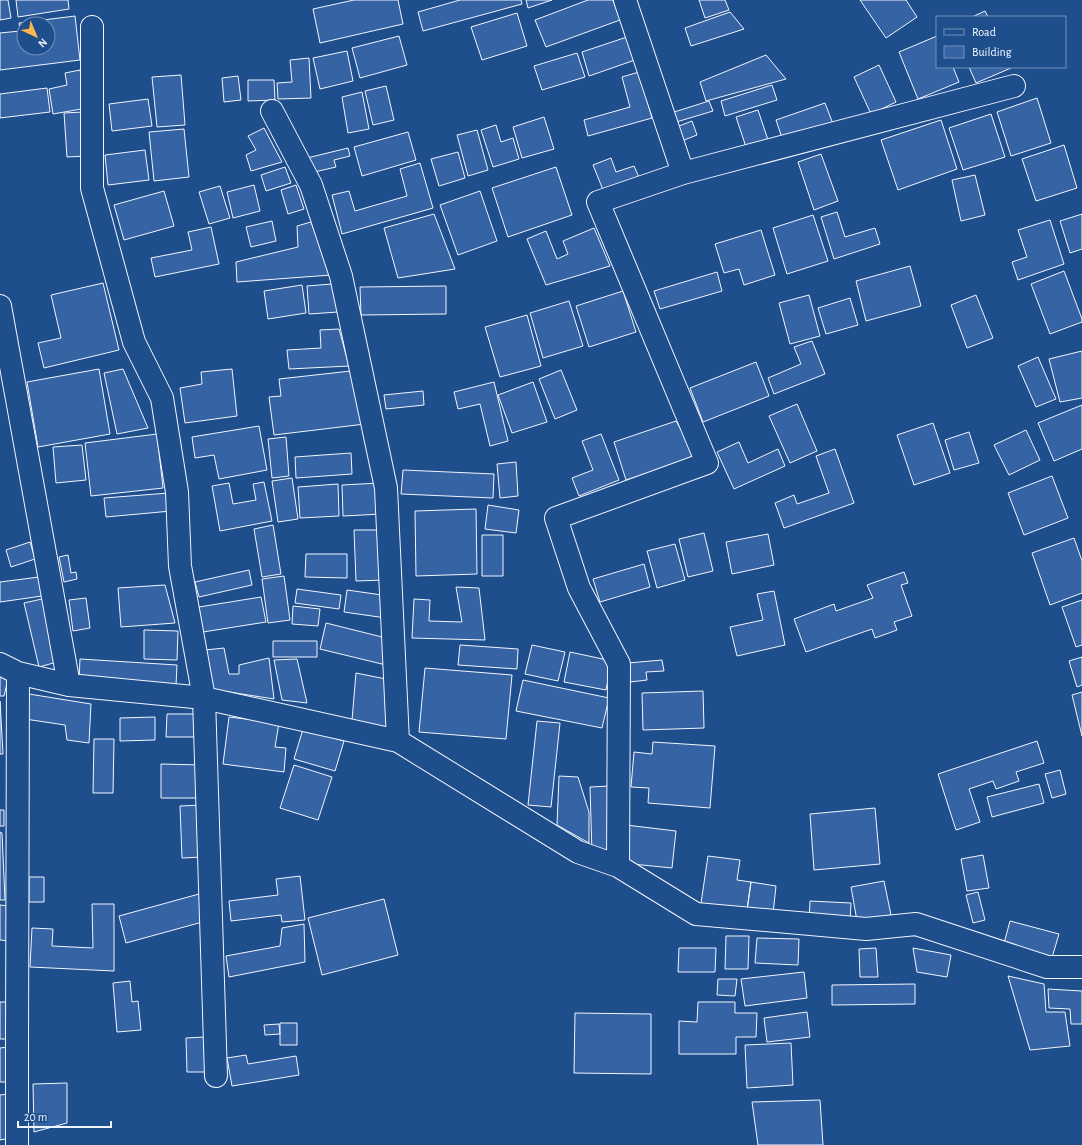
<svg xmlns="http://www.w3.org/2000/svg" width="1082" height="1145" font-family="'Alegreya Sans',sans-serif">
<rect width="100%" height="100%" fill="#1f4e8c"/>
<!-- building -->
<path fill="#3563a3" stroke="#f2f6ff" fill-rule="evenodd" d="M0,0h8l3,18 -11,2z
M16,0h52l1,9 -51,8z
M354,0h44l5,24 -83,19 -7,-34z
M460,0h61l1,4 -99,27 -5,-19z
M526,0h26l-24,8z
M588,0h25l7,20 -74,27 -11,-27z
M699,0h26l4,10 -24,8z
M860,0h46l11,17 -31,21z
M985,11l3,6h-16z
M730,12l14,17 -53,17 -6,-18z
M517,13l10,33 -45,14 -11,-33z
M75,16l5,44 -80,10v-37l20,-2 -1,-8zM24,24h24v24h-24z
M399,36l8,29 -47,13 -8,-30z
M937,36v31h16l6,15 -41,17 -19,-47z
M627,37l8,23 -46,16 -7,-24z
M347,51l6,30 -33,8 -7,-31z
M577,53l8,24 -43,13 -8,-24z
M766,55l20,24 -80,22 -6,-19z
M309,58l2,40 -33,1 -1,-16 15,-1 -2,-22z
M879,65l17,37 -25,12 -17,-37z
M969,67h42v1l-35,15z
M80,70l7,38 -34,6 -4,-25 18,-4 -2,-12z
M639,72l13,46 -64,18 -4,-16 46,-13 -8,-30z
M181,75l4,50 -28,2 -5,-50z
M238,76l3,24 -17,2 -2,-24z
M248,80h26l1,20 -27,1z
M772,85l5,15 -52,16 -4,-15z
M386,86l8,34 -21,5 -8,-34z
M47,88l3,24 -50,6v-24z
M362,92l7,37 -21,4 -6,-36z
M1037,98l14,45 -40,13 -14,-44z
M148,99l4,27 -40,5 -3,-27z
M709,101l4,10 -40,12 -2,-10z
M825,103l8,21 -50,17 -7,-21z
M758,110l11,33 -22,7 -11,-33z
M83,112l3,44 -19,1 -3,-44z
M991,114l14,43 -42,13 -14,-42z
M544,117l10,32 -32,9 -9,-31z
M941,120l16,49 -59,21 -17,-50z
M692,121l5,14 -18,7 -5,-14z
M496,125l5,17 12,-4 6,21 -26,8 -12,-37z
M264,128l18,34 -31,9 -5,-16 10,-5 -8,-14z
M184,129l5,48 -35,4 -5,-49z
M477,130l11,40 -20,6 -11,-41z
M408,132l8,28 -54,16 -8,-29z
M1064,145l13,43 -41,13 -14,-42z
M348,148l2,8 -16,4 2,7 -26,6 -3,-15z
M145,150l4,30 -41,5 -3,-30z
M458,152l7,26 -26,8 -8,-27z
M821,154l17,47 -24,9 -16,-48z
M611,158l5,14 18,-6 7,16 -36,13 -12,-30z
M420,163l13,45 -91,26 -10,-39 17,-4 6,20 52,-15 -7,-27z
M285,167l6,16 -25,8 -5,-16z
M556,167l16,48 -64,22 -16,-49z
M975,175l10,40 -24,6 -9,-41z
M254,185l6,26 -27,7 -6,-26z
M296,185l8,24 -16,5 -7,-24z
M220,186l10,32 -21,6 -10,-32z
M164,191l10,35 -50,14 -10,-35z
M480,191l17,50 -39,14 -18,-50z
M837,212l8,25 30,-9 5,16 -46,15 -13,-42z
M434,214l21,55 -57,9 -14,-50z
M1082,214v35l-12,4 -10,-32z
M813,215l15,46 -41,13 -14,-46z
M1050,220l14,44 -46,16 -6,-18 15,-5 -9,-27z
M272,221l4,20 -25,6 -5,-20z
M311,222l20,53 -94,7 -1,-20 62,-15 -1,-21z
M211,227l8,37 -64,13 -4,-19 41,-8 -4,-18z
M594,228l16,38 -64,19 -19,-46 19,-8 11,28 11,-5 -5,-13z
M761,230l14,45 -31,10 -5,-16 -15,4 -9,-29z
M910,266l11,40 -55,15 -10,-40z
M1064,271l18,48v3l-32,12 -19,-50z
M717,272l5,19 -62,18 -6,-18z
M103,283l16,67 -75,18 -6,-25 23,-5 -10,-43z
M332,284l6,28 -29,2 -2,-28z
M302,285l4,28 -38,6 -4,-28z
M446,286v28l-85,1 -1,-28z
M623,291l13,41 -47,15 -13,-41z
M809,295l11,41 -30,8 -11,-41z
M976,295l17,43 -26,10 -16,-43z
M850,298l8,27 -32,9 -8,-26z
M569,301l14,45 -40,12 -13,-45z
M527,315l14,51 -41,11 -15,-50z
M339,329l10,37 -60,3 -2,-19 34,-2 -1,-18z
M812,341l13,33 -51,20 -6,-16 33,-14 -7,-17z
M1082,351v47l-22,4 -11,-43z
M1038,357l18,42 -20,8 -18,-41z
M756,362l13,34 -66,26 -13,-34z
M99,369l11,65 -72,13 -11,-65z
M123,369l25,59 -31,6 -13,-61z
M232,369l5,47 -52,7 -5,-35 22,-4 -1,-12z
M561,370l16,40 -22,9 -16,-40z
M351,371l14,53 -91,11 -5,-38 12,-1 -2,-17z
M494,382l14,59 -18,5 -10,-42 -22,5 -4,-17z
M533,382l14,40 -35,11 -14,-38z
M423,391l1,14 -38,4 -2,-14z
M797,404l20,47 -27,12 -21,-47z
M1082,405v44l-28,12 -16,-38z
M676,421l21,36 -71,23 -12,-38z
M933,423l17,50 -36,12 -17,-50z
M259,426l8,44 -48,9 -5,-24 -19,3 -3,-21z
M1026,430l14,30 -31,15 -15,-30z
M969,432l10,31 -25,7 -9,-30z
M157,434l6,54 -72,8 -6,-53z
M601,434l18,46 -40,16 -7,-18 21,-8 -11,-29z
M286,437l3,39 -17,2 -4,-39z
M739,442l9,21 30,-14 7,17 -51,23 -17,-37z
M82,445l4,35 -30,3 -3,-36z
M835,449l19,54 -70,25 -9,-25 19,-8 3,9 32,-11 -13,-37z
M351,453l1,21 -56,4 -1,-21z
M516,462l2,34 -18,2 -3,-34z
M403,470l91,4 -1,24 -92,-4z
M1052,476l16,42 -44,17 -16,-42z
M292,478l6,41 -20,3 -6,-41z
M264,482l8,39 -52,10 -8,-45 17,-3 4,21 23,-4 -3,-16z
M380,483l2,31 -39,2 -1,-31z
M338,484l1,32 -39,2 -2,-31z
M169,493l2,18 -65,6 -2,-19z
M488,505l31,5 -3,23 -31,-4z
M476,509l1,65 -61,2 -1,-65z
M273,525l8,49 -19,3 -8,-48z
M354,530h29l2,50 -29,1z
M704,533l9,38 -25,6 -9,-38z
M768,534l6,31 -42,9 -6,-32z
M482,535h21v41h-21z
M1074,538l8,23v32l-32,12 -18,-52z
M30,542l5,17 -24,8 -5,-17z
M675,544l10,36 -28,8 -10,-37z
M306,554h41v24l-42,-1z
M68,555l3,18 5,-1 1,7 -13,3 -5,-25z
M644,564l6,23 -50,15 -7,-23z
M249,570l3,15 -53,12 -4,-15z
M904,572l4,11 -7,2 11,31 -18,6 3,8 -22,8 -3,-9 -66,23 -12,-33 40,-15 2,7 37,-13 -6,-13z
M284,576l6,44 -22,3 -6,-44z
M39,577l3,19 -42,6v-20z
M165,585l10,38 -54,4 -3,-39z
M456,587l23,1 6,52 -73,-2 2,-39 16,1 -1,21 33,1z
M297,589l44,6 -2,14 -44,-6z
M347,590l42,6 -3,22 -42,-6z
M774,591l11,54 -48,11 -7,-29 33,-7 -6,-26z
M261,597l5,25 -63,10 -4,-25z
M86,598l4,30 -17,3 -4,-31z
M42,599l15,63 -18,5 -15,-64z
M1082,600v45l-6,2 -14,-40z
M293,606l27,3 -2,17 -26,-2z
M326,623l60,15v27l-66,-16z
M144,630l34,1 -1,29 -33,-1z
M273,641h44v16h-44z
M460,645l58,4 -1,20 -59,-4z
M532,645l33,7 -7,29 -33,-7z
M224,648l5,26h10v-9l30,-7 5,41 -64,-10 -5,-39z
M570,652l42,9 -6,29 -42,-8z
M1082,657v28l-5,2 -8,-26z
M80,659l97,6 -1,20 -97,-5z
M297,659l10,44 -25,-3 -8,-40z
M662,660l2,11 -18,1 1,8 -17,2 -2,-19z
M425,668l87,7 -6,64 -87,-7z
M356,673l30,6 5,51 -39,-10z
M0,677l8,2 -4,17h-4z
M523,680l86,18 -7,30 -86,-17z
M703,691l1,37 -61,2 -1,-37z
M1082,692v44l-10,-41z
M29,694l62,10 -2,39 -22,-3 -2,-15 -40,-6z
M0,701l3,53h-3z
M167,714h31v23h-32z
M155,717v23l-35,1v-23z
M229,717l50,6 -4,24 11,1 -2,24 -61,-8z
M537,721l23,2 -9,84 -23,-2z
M303,729l41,12 -9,30 -41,-12z
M94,739h20l-1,54h-20z
M1037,741l7,22 -28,9 3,9 -23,8 -3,-8 -24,8 11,33 -24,8 -18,-56z
M653,742l62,4 -5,62 -62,-5 1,-15 -18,-1 3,-35 18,2z
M161,764l41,1v33h-41z
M294,765l38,12 -14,43 -38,-12z
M1060,770l6,24 -14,4 -7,-24z
M559,776l19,1 11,35v31l-32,-18z
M1039,784l5,19 -52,14 -5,-20z
M610,786l1,66 -19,1 -2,-66z
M202,805l1,52 -21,1 -2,-52z
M875,808l5,56 -66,6 -4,-56z
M0,810h4v16h-4z
M626,825l50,6 -4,37 -50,-5z
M0,832l2,1 3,67h-5z
M983,855l6,33 -22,3 -6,-32z
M708,856l32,4 -3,20 14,2 -4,28 -46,-7z
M300,876l5,44 -23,2 -1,-7 -50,6 -2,-20 49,-6 -2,-16z
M29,877h15v25h-15z
M884,881l7,34 -34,6 -6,-34z
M751,882l25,4 -3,28 -26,-4z
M978,892l7,28 -12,3 -7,-28z
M199,894l7,27 -80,22 -7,-27z
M384,899l14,56 -76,20 -14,-57z
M810,901l41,2 -1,20 -41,-1z
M92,904h22v67l-84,-4 2,-39 21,1 -1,17 41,2z
M0,905l10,1v35l-10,-1z
M1010,921l49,13 -8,27 -48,-14z
M304,924l1,38 -76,15 -3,-21 54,-10 2,-18z
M726,936h23l-1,33h-23z
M757,938l42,1 -1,26 -43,-2z
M679,948h37l-1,24h-37z
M876,948l2,29h-18l-1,-28z
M913,948l38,7 -4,22 -30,-5z
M804,972l3,26 -62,8 -4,-27z
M1008,976l36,8 2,28h19l5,34 -40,4z
M718,979h19l-2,17 -18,-1z
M130,981l2,21 6,-1 3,29 -24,2 -4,-49z
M915,984v20l-83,1v-20z
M1048,989l34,2v33h-11l-1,-15 -21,-1z
M0,1002h6v37h-6z
M698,1002h37v11h22l-1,24h-20v17h-57v-33l18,1z
M807,1012l3,25 -43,5 -3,-24z
M575,1013l76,1v60l-77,-1z
M280,1023h17v22h-17z
M279,1024l1,10 -15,1 -1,-10z
M205,1037l1,35h-19l-1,-34z
M791,1043l2,42 -46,3 -2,-43z
M8,1047l1,35h-9v-34z
M246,1055l2,9 48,-8 3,19 -67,11 -5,-28z
M67,1083v40l-33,9 -1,-48z
M8,1094l2,44 -10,2v-45z
M820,1100l3,45h-65l-6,-43z"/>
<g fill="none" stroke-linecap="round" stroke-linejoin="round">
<!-- minor casing -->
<g stroke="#f2f6ff" stroke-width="24">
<path id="minor" d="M625,0l58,173
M92,27v161l42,154 28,56 15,94 3,74 24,132 12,378
M272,111l39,74 30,91 45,212 12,253
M0,306l69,379
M0,664l18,9 51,12 135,13 194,43 180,111 40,14 78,48 170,15 50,-5 131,43h35
M618,866l1,-202 -40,-76 -23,-70 151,-55 -109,-261 85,-29 331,-87
M17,1145v-97l1,-375"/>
</g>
<!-- minor -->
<use href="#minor" stroke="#1f4e8c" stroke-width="22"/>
</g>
<!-- legend -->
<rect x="936" y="16" width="130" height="52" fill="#1f4e8c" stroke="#7391ba"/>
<rect x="944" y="29" width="20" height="6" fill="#1f4e8c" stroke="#7391ba"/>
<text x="972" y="36" font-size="12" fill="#f2f6ff">Road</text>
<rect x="944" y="46" width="20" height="12" fill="#3563a3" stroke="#7391ba"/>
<text x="972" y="56" font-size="12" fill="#f2f6ff">Building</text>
<!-- north arrow -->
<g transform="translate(36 36) rotate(136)"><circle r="19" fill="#1f4e8c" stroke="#7391ba"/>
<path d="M0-3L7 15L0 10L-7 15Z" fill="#ffb74d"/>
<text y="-6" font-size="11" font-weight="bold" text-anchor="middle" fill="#f2f6ff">N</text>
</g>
<!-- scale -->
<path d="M18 1121v6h93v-6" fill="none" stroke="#f2f6ff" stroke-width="2"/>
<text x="24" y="1121" font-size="12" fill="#f2f6ff" stroke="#1f4e8c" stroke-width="3" paint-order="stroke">20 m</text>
</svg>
